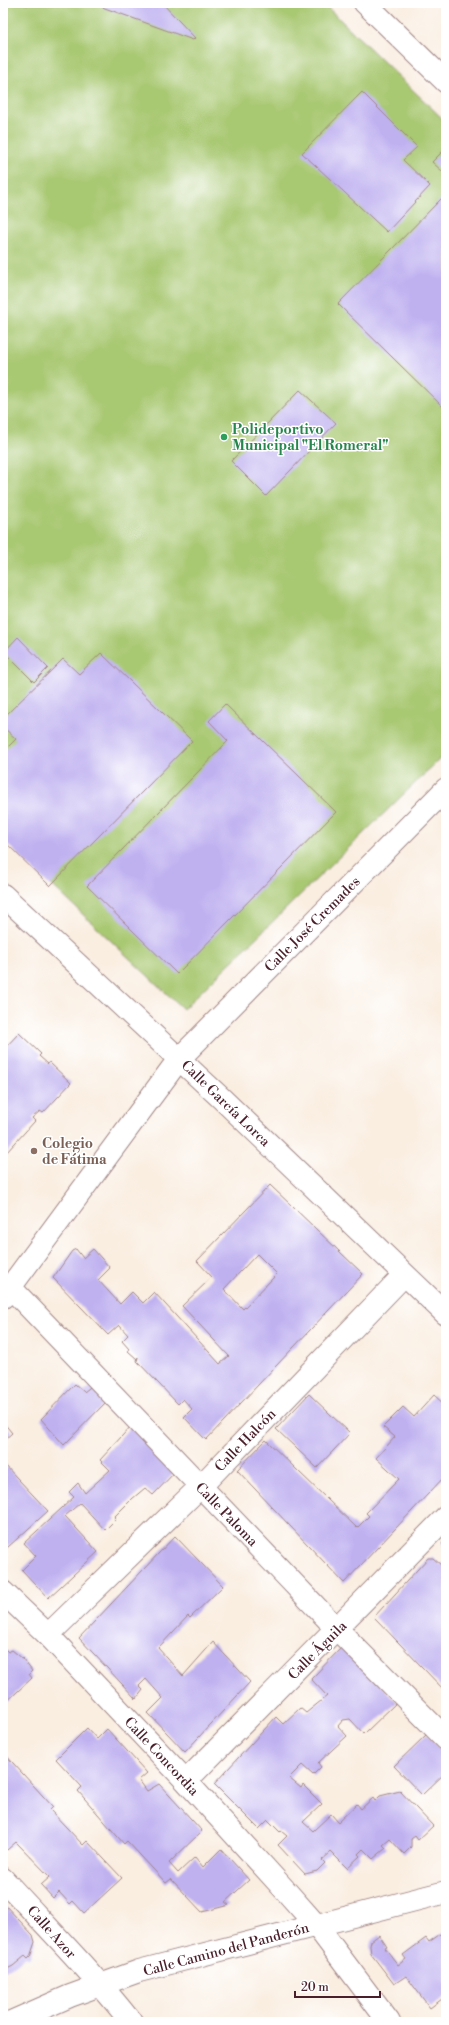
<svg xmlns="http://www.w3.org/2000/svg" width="449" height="2025" font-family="'Libre Bodoni',serif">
<rect width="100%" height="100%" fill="#fff"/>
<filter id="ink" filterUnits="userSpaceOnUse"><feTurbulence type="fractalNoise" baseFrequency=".025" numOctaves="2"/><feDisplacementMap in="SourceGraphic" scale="8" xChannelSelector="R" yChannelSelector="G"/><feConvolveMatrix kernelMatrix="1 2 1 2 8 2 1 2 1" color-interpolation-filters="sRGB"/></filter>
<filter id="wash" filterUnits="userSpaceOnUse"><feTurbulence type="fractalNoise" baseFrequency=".012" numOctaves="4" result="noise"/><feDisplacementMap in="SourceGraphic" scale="16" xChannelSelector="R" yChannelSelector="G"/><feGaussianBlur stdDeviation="0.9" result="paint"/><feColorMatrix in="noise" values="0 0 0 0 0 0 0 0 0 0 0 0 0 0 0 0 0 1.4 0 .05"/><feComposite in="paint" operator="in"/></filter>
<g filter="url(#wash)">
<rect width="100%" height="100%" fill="#faeee1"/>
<!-- green -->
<path fill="#a8c871" stroke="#79744e" d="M3,3h320l123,119v631l-263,256 -180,-170z"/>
<g id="blocks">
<!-- building -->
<path fill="#bfb1f0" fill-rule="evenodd" d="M106,3h56l33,35 -2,2 -91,-33z
M362,92l55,55 -14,13 27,26 -43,46 -85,-79z
M446,148v21l-3,3 -11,-10z
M442,198l4,3v209l-108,-106z
M300,390l36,33 -70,73 -35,-35z
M18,637l30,31 -14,14 -30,-30z
M101,653l91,88 -142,145 -47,-46v-88l13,-13 -13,-12v-9l60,-59 16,15z
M225,704l111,108 -159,162 -90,-88 141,-145 -19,-20z
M19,1033l22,21 -2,2 9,8 1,-2 22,21 -28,30 -3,-2 -8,7 3,3 -29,32 -3,-4v-99z
M270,1185l93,89 -157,166 -22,-23 8,-8 -9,-10 -5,5 -41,-43 1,-4 -1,2 -9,-8 1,-2 -7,-8 6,-6 -9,-10 -11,10 -55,-57 19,-27 4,-2 7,9 10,-9 17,19 -12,12 22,24 12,-12 11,11 11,-11 66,72 9,-8 -47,-50 30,-29 -15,-16zM257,1254l20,20 -34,35 -19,-20z
M75,1384l9,8 10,-8 15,15 -45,46 -23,-26z
M309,1394l41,39 -33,35 -41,-39z
M434,1395l12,11v69l-102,108 -107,-113 29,-30 91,88 12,-12 -3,-3 33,-34 -23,-21 19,-21 -12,-10 20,-20 11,10z
M3,1422l9,11 -9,8z
M133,1424l44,46 -24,25 -8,-7 -13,11 -18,18 2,2 -11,11 -25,-27 -15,13 33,36 -50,46 -26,-28 14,-14 -12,-13 50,-46 -5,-5 9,-9 7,10 25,-23 -10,-10z
M3,1463l45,48 -40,36 -3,1h-2z
M175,1536l48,50 -33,32 -2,-2 -30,32 25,28 30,-34 37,40 -65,70 -37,-39 15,-15 -17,-19 -7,7 4,4 -7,9 -57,-61z
M446,1539v9l-4,-4z
M428,1558h5l8,7 5,-5v132l-72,-75z
M343,1646l54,56 -33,32 -14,-15 -7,1 -5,6 9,10 -29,27 3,4 -8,8 -11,-10 -13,13 12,10 2,-3 19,19 -19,18 10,9 18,-17 7,8 19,-18 4,5 12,-11 2,3 5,-5 20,-5 33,35 -15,14 -3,-4 -4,3v8l-7,7 -14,-15 -7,6 3,3 -13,11 -10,-10 -5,5 2,2 -13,12 -16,-16 -9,8 3,3 -8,8 -12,3 -27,-29 9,-9 -6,-5 -1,1 -12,-12 -9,9 -45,-45 62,-67 7,7 17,-16 6,5 21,-17 -16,-17z
M5,1649l3,3 4,-2 11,9 9,12 -3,3 3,4 -29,27v-53z
M87,1728l10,11 10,-10 40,44 -8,7 8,11 12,-7 43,47 -33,32 9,10 17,-16 8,10 18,-18 28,31 -24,22 4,3 -27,7 -31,-33 -5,4 -39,-42 -3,3 -46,-53 4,-4 -26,-28z
M427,1734l19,21v17l-24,23 -28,-29z
M3,1752l50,55 -3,3 33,35 4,-4 35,37 -38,35 -11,-12 -3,3 -11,-12 -6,6 -12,-13 9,-8 -34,-35 -9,8 -4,-4z
M4,1904l29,31 2,7 -5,15 -2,2 -3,-3 -12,10 -10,5z
M446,1930v66l-16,12 -24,-32 -12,8 -23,-30 -1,-8 1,-5 8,-6 8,12 -2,1 13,17 8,-6 -3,-4 23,-17 3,4z"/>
</g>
</g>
<g filter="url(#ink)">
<use href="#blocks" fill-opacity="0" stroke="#a28686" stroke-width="1"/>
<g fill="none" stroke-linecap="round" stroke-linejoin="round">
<!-- minor casing -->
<g stroke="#a28686" stroke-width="24">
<path id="minor" d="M365,3l81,79
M3,895l218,203 225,216
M10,1287l327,342 109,110
M3,1297l176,-238 267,-270
M3,1592l45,43 138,146 99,109 31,35 73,97
M48,1635l153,-149 203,-211
M186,1781l260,-264
M3,1879c43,47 89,93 128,143
M11,2022l59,-26 69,-25 307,-79"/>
</g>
<!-- minor -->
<use href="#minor" stroke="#fff" stroke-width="22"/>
</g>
</g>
<!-- markers -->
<circle fill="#2e9e5b" stroke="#fff" stroke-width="1.5" cx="224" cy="437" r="4"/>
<circle fill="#8d6e63" stroke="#fff" stroke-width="1.5" cx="34" cy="1151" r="4"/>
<g text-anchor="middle" stroke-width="3" stroke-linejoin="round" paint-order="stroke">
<!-- leisure labels -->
<g font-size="14" font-weight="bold" fill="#27864d" stroke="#fff" text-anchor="start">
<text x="232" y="434">Polideportivo<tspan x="232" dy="16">Municipal "El Romeral"</tspan></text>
</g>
<!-- street labels -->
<g font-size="14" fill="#4a1f2b" stroke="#fff">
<text transform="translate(312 924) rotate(-45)" y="5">Calle José Cremades</text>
<text transform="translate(226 1103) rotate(44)" y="5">Calle García Lorca</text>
<text transform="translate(245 1440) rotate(-46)" y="5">Calle Halcón</text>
<text transform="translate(227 1514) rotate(46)" y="5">Calle Paloma</text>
<text transform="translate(317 1650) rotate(-45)" y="5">Calle Águila</text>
<text transform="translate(162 1756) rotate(47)" y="5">Calle Concordia</text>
<text transform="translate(52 1932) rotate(48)" y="5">Calle Azor</text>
<text transform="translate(226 1949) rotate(-15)" y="5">Calle Camino del Panderón</text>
</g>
<!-- education labels -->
<g font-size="14" font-weight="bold" fill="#785e54" stroke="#fff" text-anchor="start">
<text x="42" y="1148">Colegio<tspan x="42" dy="16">de Fátima</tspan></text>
</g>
</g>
<!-- margin -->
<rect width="449" height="2025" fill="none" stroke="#fff" stroke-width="16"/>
<!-- scale -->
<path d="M295 1991v6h85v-6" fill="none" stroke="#4a1f2b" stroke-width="2"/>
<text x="301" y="1991" font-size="12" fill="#4a1f2b" stroke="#ffffff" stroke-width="3" paint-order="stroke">20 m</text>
</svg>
